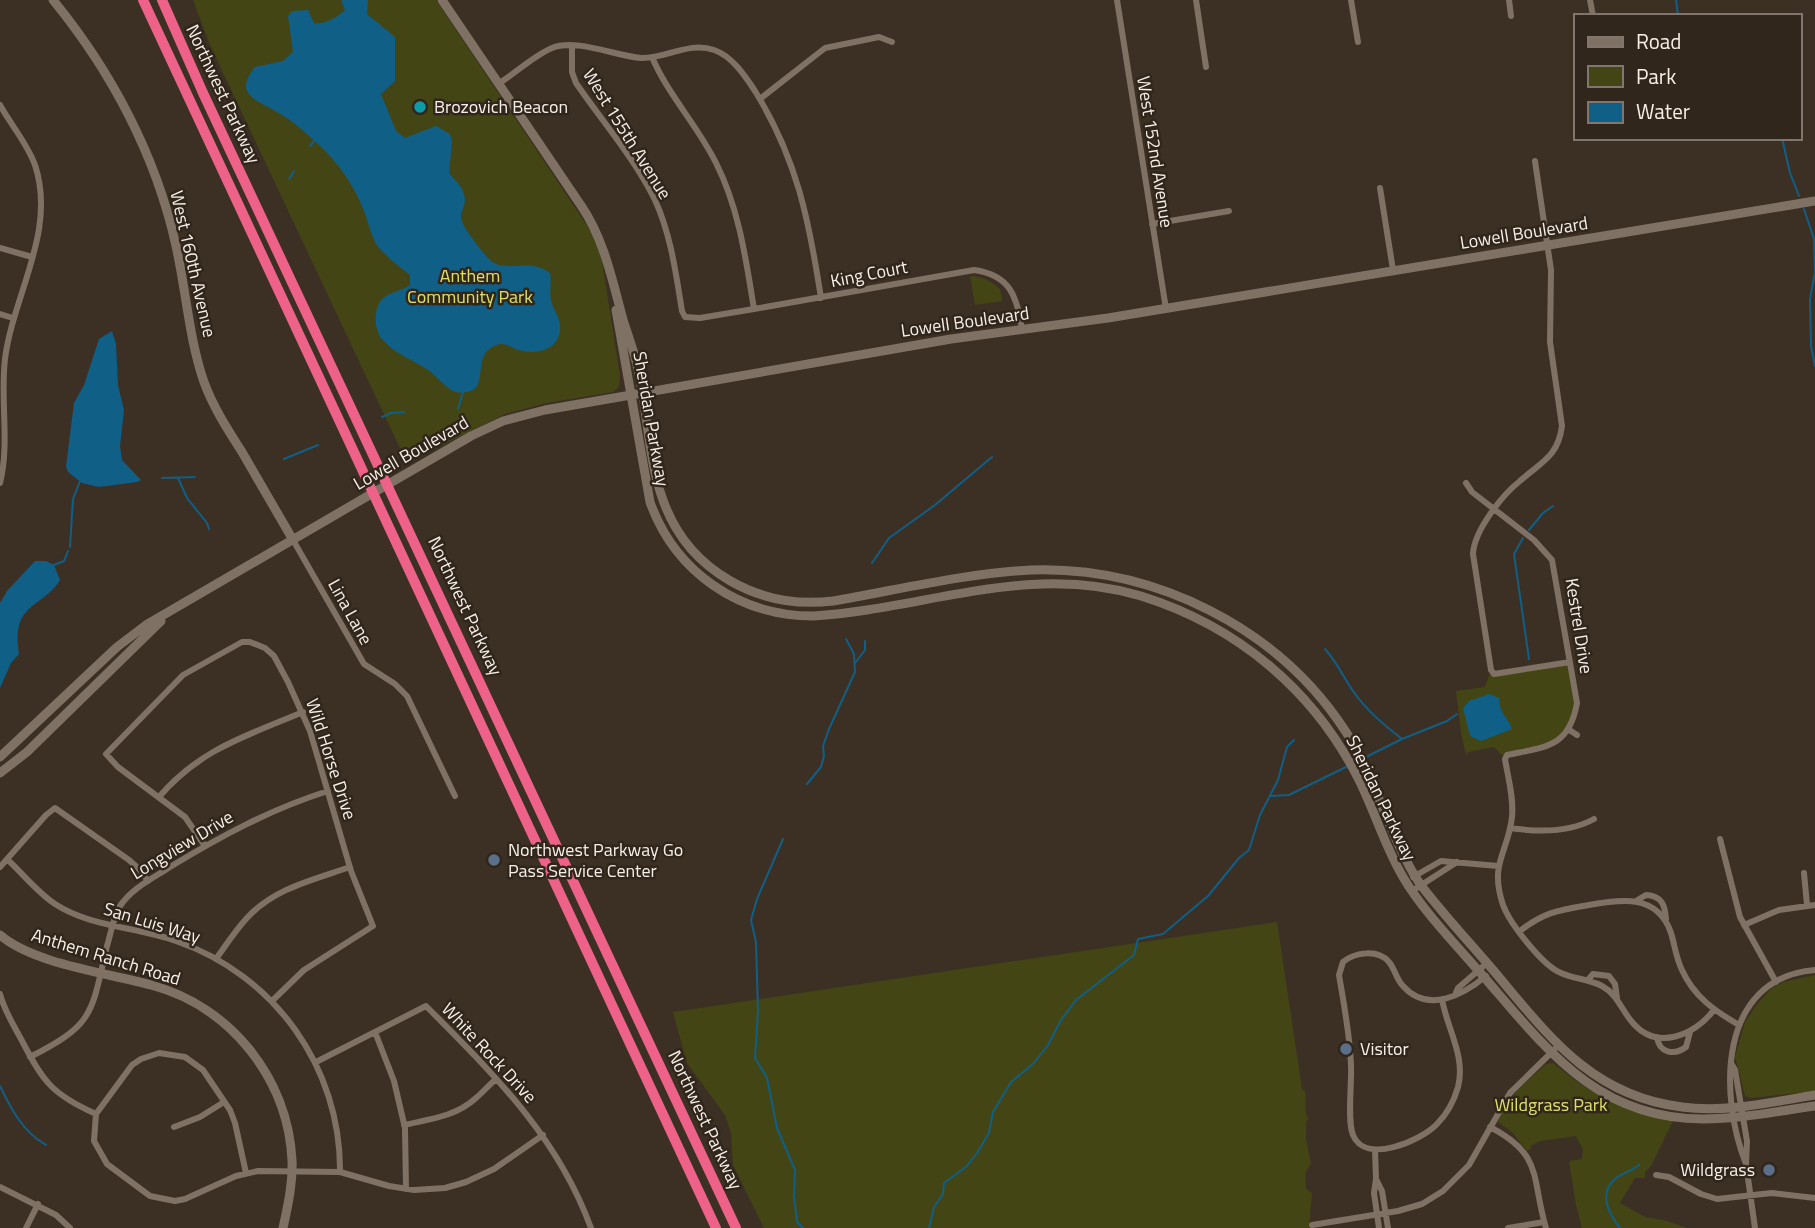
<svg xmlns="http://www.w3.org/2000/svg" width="1815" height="1228" font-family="'Titillium Web',sans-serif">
<rect width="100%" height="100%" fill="#3c3024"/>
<!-- green -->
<path fill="#444515" d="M193,0h243l156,233 9,22 19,121 -1,11 -6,5 -67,11 -41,11 -98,49 -197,-418z
M970,276c12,0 21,5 30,13l2,12 -27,4z
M1570,662l5,50 -15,27 -55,19 -11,-11 -26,5 -2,3 -5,-22 -5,-42 29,-4 6,-17 3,4z
M1277,922l25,167 3,2c2,10 -2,20 4,29l-3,1v19l5,24c-7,7 -6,15 -5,25l6,4 -3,35h-545l-31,-63 -2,-32 -6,-18 -38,-52 -14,-51z
M1815,975v116l-64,7 -6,-2 -10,-39 10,-35 13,-19 13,-14 12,-7z
M1553,1063l27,21 28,16 65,21 -22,45 -6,6v6h-10l-15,25 25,14 22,4 20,7h-105l-6,-23 -7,-44 13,-2 1,-10 -7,-13 -36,5 -10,5 2,2 -5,3 -15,-19 -14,-10c8,-25 30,-41 48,-58z"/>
<!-- water -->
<path fill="#105f87" d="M341,0h27l-1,14 28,23v44l-14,13 15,37 9,7 31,-12 14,8 2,8 -3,31c9,10 19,19 15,33 -1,4 -4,7 -3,11 0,9 21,34 27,41 16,18 40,-2 62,15 2,9 -1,18 1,27 1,7 6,13 8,20 7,25 -18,37 -40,30 -10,-3 -14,-9 -25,-4 -23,10 -4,43 -27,46 -6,1 -11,1 -16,-2 -7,-5 -13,-12 -20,-18 -15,-11 -37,-18 -49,-33 -8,-9 -9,-30 0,-40 7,-7 20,-8 28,-14v-10c-10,-8 -21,-16 -29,-25 -10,-10 -12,-27 -17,-39 -9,-24 -26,-49 -45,-66 -13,-12 -27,-25 -42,-33 -21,-12 -44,-18 -22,-45l28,-6 10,-9 -5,-36 4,-5 16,-1 6,13c10,2 24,-6 31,-13z
M112,331l4,13 2,41 6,25 -4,36 2,14 19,20 -4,2 -38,5 -17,-4 -14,-11 -2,-6 8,-63 10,-18 15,-46z
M35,561h11l8,4 6,15c-13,22 -39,24 -42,51 -1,8 0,16 1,23l-8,9 -11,25v-85l7,-12z
M1489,694l10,4c1,18 9,18 13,31l-31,12 -11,-5 -7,-28 6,-7z"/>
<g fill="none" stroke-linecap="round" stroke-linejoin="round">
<!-- stream -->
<path stroke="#105f87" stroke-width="2" d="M1676,0l2,16
M1782,138l8,35 9,23
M310,146l5,-6
M289,179l5,-8
M1804,209l10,30 1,33 -5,27 1,47 4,20
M458,409l5,-17
M382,417l9,-4 13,-1
M284,459l34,-14
M162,478l33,-1
M178,478l9,20 20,25 2,6
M1529,530l14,-17 10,-7
M1523,538l-9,16 15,105
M70,547l3,-48 7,-18
M872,563l17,-25 46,-33 57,-48
M54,565l10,-4 4,-10
M1325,649c12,13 18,28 28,42 14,20 30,33 49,48l45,-18 10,-7
M855,663l10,-13v-9
M1364,758l38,-19
M807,784l14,-17 3,-11 -1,-10 6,-17 26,-57 -1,-18 -8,-15
M1271,796l18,-1 57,-28
M783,839l-26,60 -6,21 5,22 2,69 -3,47 12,20 10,50 18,42 -1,27 3,25 6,6
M0,1086c11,23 23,46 46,59
M929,1228l5,-21 9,-13 1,-11 22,-16 11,-14 12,-20 4,-21 18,-30 22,-18 15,-19 13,-25 15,-20 58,-45 4,-16 25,-5 45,-38 31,-38 10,-8 11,-35 18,-35 9,-33 7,-7
M1620,1228c-10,-12 -22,-34 -6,-48 6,-6 18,-9 25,-15"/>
<!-- street -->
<path stroke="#7f7265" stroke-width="6" d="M1117,0l49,309
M1196,0l10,67
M1351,0l7,42
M1509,0l2,16
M1590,0l3,16
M572,46v26l4,11c26,38 59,76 79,117 16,35 21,74 27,111l3,6 15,1 54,-9 220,-39c36,5 43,26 48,59
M652,57c16,38 46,69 64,106 23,45 30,97 38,146
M498,84c18,-11 35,-28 54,-36 24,-10 63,8 89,10 25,1 48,-17 73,-8 18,6 31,26 41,41 42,68 54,129 66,207
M760,99l65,-51 54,-11 13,5
M0,105c11,20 27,38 35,60 22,66 -22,130 -30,194 -5,41 5,84 -5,124
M1535,161l16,109 -1,72 12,84c-4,31 -21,36 -42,55 -18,14 -46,50 -47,73l18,116 3,4 76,-12
M1380,188l13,82
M1152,224l77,-13
M0,248l32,9
M0,314l13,4
M1466,483l6,9 62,48 18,20 25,143c-8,45 -32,44 -70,52l-2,4c3,19 9,39 7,58 -4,36 -23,46 -9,88 7,19 40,61 58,68 13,6 28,6 41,13 15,8 19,23 30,36 24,29 62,14 81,-11
M293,540l71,124 31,20 12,12 48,100
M1568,729l9,6
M159,797c41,-48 87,-61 144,-85
M1510,828c27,4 59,5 84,-9
M1720,839l20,78 36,65
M205,846l-20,-29 -67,-50 -12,-13 77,-79 59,-33h8l15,6 9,8 14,26 22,49 41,140 22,55 -69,44 -32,31
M8,860c15,14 29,32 47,44 35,23 82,23 121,37 99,34 165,127 164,231
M0,867l46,-52 9,-7 74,52 10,9 9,12
M1804,873l3,32
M1413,877l28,-16 57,5
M1412,891l45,-29
M1636,901l10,-6c16,1 19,10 20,24
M1744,925l35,-15 36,-5
M1520,931c24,-19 39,-21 69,-26 33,-6 69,-11 82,28 4,13 5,25 11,37 12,27 33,41 57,55
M216,959c10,-14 19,-28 30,-40 28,-31 67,-39 104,-52
M1588,980l5,-6 16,2 6,8 2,14
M0,994c4,16 13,30 21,45 22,42 30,55 75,75
M1455,995l3,-7 29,-25
M1442,999c5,30 24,57 16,88 -4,14 -11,27 -21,37 -16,17 -72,41 -84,11 -6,-14 -1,-53 -2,-70 -1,-30 -7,-60 -12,-90l4,-13c12,-10 35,-13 46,0 6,7 7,17 14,24 25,28 60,9 83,-10
M375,1032l19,49 11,47 1,61
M1657,1037c2,16 17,19 29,10l4,-15
M30,1057c65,-33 61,-43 77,-111 4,-13 6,-28 13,-40 12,-18 32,-27 50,-39 51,-31 101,-58 158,-76
M316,1062l110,-56c68,69 131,129 165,222
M1731,1063l4,7 12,71 -1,23 9,64
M404,1125c26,-6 51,-8 72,-27 7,-6 13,-13 20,-19
M174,1127l26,-10 24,-15
M1490,1127c54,28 41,51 56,101
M1375,1150l1,29 -2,14 5,35
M1746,1164c-27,-68 -29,-186 69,-194
M246,1173l-11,-50 -5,-13 -27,-40 -18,-13 -26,-4 -18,6 -9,6 -36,49 -2,27 13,23 43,32 25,5 10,-2 51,-23 22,-5 82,1 49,14 25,4 31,-2 21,-6 28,-13 49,-34
M1656,1175l13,2 32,17 16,5 55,-6 43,5
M1376,1179l6,12 6,37
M0,1187l56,28 14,13
M1312,1225l86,-14 24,-7 21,-13 26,-26 41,-72 48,-47
M26,1228l12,-24
M1508,1228l36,-6"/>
<!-- secondary -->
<path stroke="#7f7265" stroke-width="9" d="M53,0c58,71 103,155 123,246 10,44 13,93 28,136 9,25 24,48 38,70 17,29 34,59 51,88
M442,0l140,207c23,34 31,77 42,116 6,18 13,37 16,56 8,40 9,83 23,121 25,71 96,110 170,101 64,-11 134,-28 198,-31 124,-4 248,58 315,162 31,48 43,105 74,152 23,30 49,58 73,86 55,65 98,126 189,137 44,6 90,-5 133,-12
M616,310l34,192c25,70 89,114 163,114 112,-7 215,-54 328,-20 96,30 173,94 218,184 16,32 26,67 44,97 20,35 60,75 87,107 60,70 111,135 213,135 38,0 75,-8 112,-13
M0,757l117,-110 29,-22 325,-189 32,-15 42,-11 406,-71 157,-21 707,-117
M0,773l27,-21 134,-131
M0,935c33,29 108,38 151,50 79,21 137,93 141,175 1,23 -4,45 -9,68"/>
<!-- highway -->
<path stroke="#ee6289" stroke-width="10" d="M143,0l573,1228
M162,0l41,93 533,1135"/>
</g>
<!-- markers -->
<circle fill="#0f9aa8" stroke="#31261b" stroke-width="2.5" cx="420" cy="107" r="7"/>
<g fill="#5c6f8a" stroke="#31261b" stroke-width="2.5">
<circle cx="494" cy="860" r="7"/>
<circle cx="1346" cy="1049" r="7"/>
<circle cx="1769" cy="1170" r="7"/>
</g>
<g text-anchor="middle" stroke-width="5" stroke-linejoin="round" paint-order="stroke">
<!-- street labels -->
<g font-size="18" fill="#f7efe8" stroke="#31261b">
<text transform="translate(223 94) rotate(65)" y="6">Northwest Parkway</text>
<text transform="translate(627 134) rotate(58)" y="6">West 155th Avenue</text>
<text transform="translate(1155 152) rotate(81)" y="6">West 152nd Avenue</text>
<text transform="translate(1524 233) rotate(-9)" y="6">Lowell Boulevard</text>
<text transform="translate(193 264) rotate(77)" y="6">West 160th Avenue</text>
<text transform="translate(869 274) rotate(-11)" y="6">King Court</text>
<text transform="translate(965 322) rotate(-8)" y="6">Lowell Boulevard</text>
<text transform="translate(651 419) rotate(80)" y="6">Sheridan Parkway</text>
<text transform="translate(411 453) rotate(-30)" y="6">Lowell Boulevard</text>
<text transform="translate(465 606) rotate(65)" y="6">Northwest Parkway</text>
<text transform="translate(350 612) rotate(61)" y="6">Lina Lane</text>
<text transform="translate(1579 626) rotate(81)" y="6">Kestrel Drive</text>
<text transform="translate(331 759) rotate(72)" y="6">Wild Horse Drive</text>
<text transform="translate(1381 798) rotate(64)" y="6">Sheridan Parkway</text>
<text transform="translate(182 845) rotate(-31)" y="6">Longview Drive</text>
<text transform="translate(152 923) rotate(17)" y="6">San Luis Way</text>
<text transform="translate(106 957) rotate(17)" y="6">Anthem Ranch Road</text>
<text transform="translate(489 1053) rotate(47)" y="6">White Rock Drive</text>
<text transform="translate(705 1120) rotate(65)" y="6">Northwest Parkway</text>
</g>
<!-- poi labels -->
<g font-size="18" fill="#f7efe8" stroke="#31261b" text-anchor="start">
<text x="434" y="113">Brozovich Beacon</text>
<text x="508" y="856">Northwest Parkway Go<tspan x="508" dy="21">Pass Service Center</tspan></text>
<text x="1360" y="1055">Visitor</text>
<text x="1755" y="1176" text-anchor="end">Wildgrass</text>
</g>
<!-- park labels -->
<g font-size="18" fill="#dee163" stroke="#31261b">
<text x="470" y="282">Anthem<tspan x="470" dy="21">Community Park</tspan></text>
<text x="1551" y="1111">Wildgrass Park</text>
</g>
</g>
<!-- legend -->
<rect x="1574" y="14" width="228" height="126" fill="#31261b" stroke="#80766d" stroke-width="2"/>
<rect x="1588" y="37" width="35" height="10" fill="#7f7265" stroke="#80766d" stroke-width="2"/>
<text x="1636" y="49" font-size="21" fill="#f7efe8">Road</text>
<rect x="1588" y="66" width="35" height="21" fill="#444515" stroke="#80766d" stroke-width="2"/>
<text x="1636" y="84" font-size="21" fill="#f7efe8">Park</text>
<rect x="1588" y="102" width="35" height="21" fill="#105f87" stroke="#80766d" stroke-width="2"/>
<text x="1636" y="119" font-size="21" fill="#f7efe8">Water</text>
</svg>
